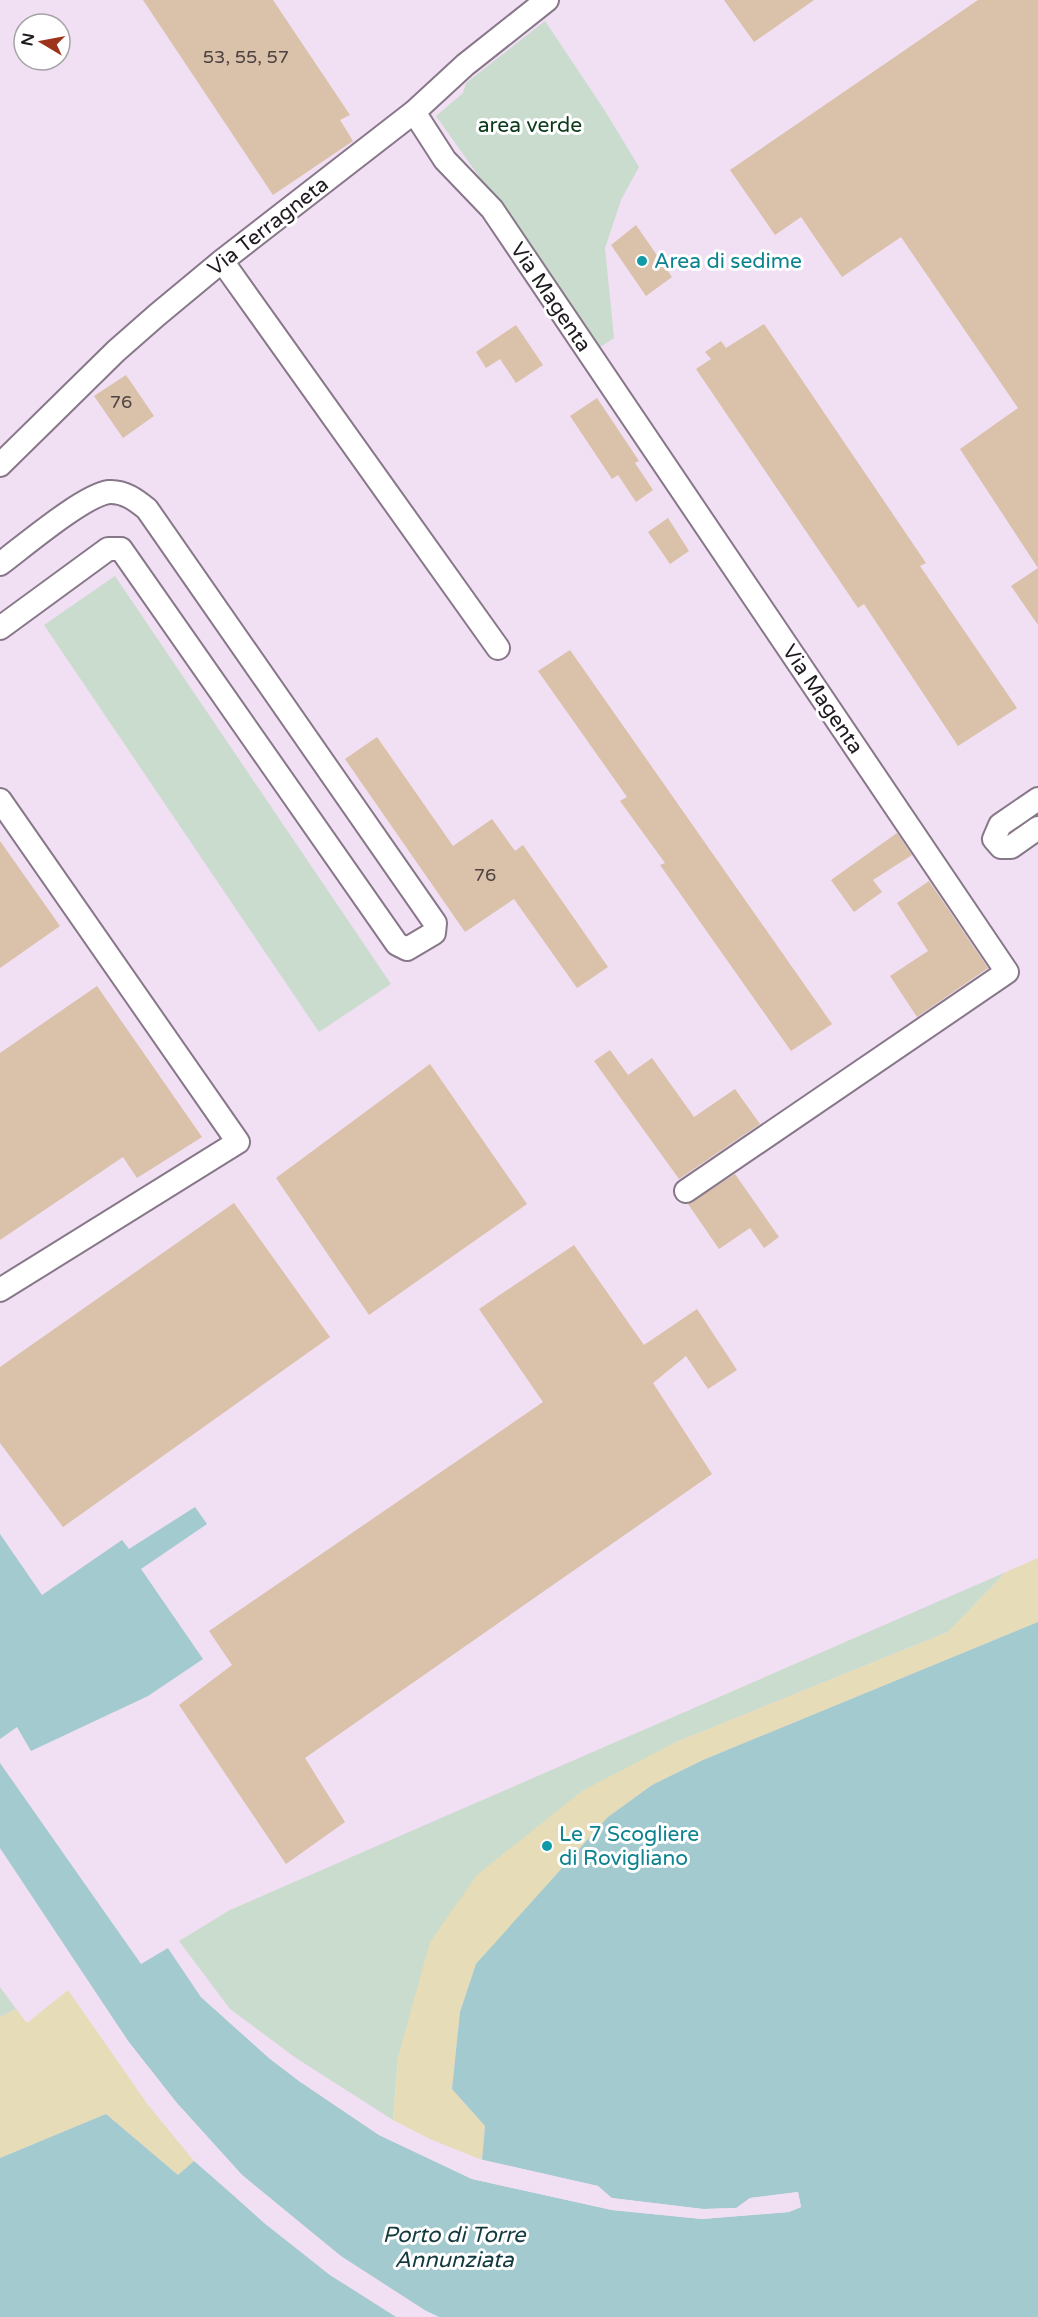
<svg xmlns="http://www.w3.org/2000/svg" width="1038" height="2317" font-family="'Varela Round',sans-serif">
<rect width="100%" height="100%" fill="#f1dff3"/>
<!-- green -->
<path fill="#cadccd" d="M545,21l60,90 34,56 -18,33 -16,48 9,90 -14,9 -164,-231 27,-23 3,-10z
M115,576l276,408 -72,48 -275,-407z
M1006,1572l-58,60 -274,111 -276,314 -5,63 -97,-62 -66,-49 -51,-68 51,-31z
M0,1987l16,22 -16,8z"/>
<!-- sand -->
<path fill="#e6dcb7" d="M1038,1558v64l-335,138 -51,25 -44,32 -132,147 -16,48 -8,77 33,37 -3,34 -52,-21 -37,-19 5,-63 32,-115 47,-67 105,-84 92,-48 274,-111 58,-60z
M68,1990l80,115 46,56 -16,14 -72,-61 -106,44v-141l16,-8 11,14z"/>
<!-- water -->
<path fill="#a2cacf" d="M195,1507l12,17 -66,45 62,90 -55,37 -117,55 -14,-24 -17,12v-205l42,61 80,-55 7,9z
M1038,1622v695h-599l-13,-6 -85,-55 -99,-81 -66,-73 -48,-61 -128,-193v-85l141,201 27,-16 33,49 68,61 30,23 80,54 93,44 140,31 90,9 87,-7 12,-5 -3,-15 -48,6 -13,10 -34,1 -92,-11 -13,-12 -116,-26 3,-34 -33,-37 8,-77 16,-48 132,-147 44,-32 51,-25z
M106,2114l72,61 16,-14 70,61 66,53 66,42h-396v-159z"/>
<!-- pier -->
<path fill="#f1dff3" d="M171,1946l32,49 68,60 30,24 80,54 92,43 139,31 90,9 86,-7 9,-4 -1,-10 -45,6 -14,10 -34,1 -92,-11 -15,-13 -114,-25 -3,-4 119,27 14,12 91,11 33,-1 14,-10 48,-6 3,15 -12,5 -87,7 -90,-9 -140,-31 -93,-44 -80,-54 -30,-23 -68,-61 -33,-49z
M85,1977l43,64 48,61 66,73 99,82 85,54 13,6 -14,-3 -86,-55 -99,-82 -66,-73 -48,-61 -44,-65z
M192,2158l4,1 70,61 66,53 67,44 -69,-42 -66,-52z"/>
<!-- building -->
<path fill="#dac1a9" d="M143,0h130l77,115 -10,5 13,21 -80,54z
M724,0h90l-60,42z
M978,0h60v568l-78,-119 58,-41 -117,-171 -59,40 -41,-60 -26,18 -45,-65z
M636,225l36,52 -26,19 -35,-51z
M764,324l162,239 -6,3 97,142 -59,38 -94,-142 -6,4 -162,-239 15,-10 -6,-7 16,-11 5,7z
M516,325l27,40 -27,18 -16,-24 -14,9 -10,-16z
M126,375l28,41 -31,22 -29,-42z
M597,398l42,63 -4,2 18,27 -17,12 -18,-27 -6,4 -42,-63z
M668,518l21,33 -19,13 -22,-32z
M1038,568v57l-27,-39z
M570,650l262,374 -41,27 -131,-186 5,-2 -45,-62 7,-4 -89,-126z
M377,737l76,109 39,-27 23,32 8,-6 85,122 -31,21 -63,-89 -49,33 -120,-173z
M897,833l15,22 -39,25 9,12 -28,20 -23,-32z
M0,841l60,85 -60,42z
M929,881l59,87 -71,49 -27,-41 38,-25 -31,-48z
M97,986l105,151 -65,41 -14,-21 -123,83v-187z
M610,1050l18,25 24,-17 42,59 41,-28 25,35 -81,55 -85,-118z
M430,1064l97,140 -158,111 -93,-137z
M735,1174l44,63 -15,11 -14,-20 -31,21 -31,-45z
M234,1203l96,134 -267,190 -63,-84v-76z
M574,1245l70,100 53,-36 40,61 -29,19 -22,-33 -33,27 59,91 -407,284 40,64 -59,42 -107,-159 53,-40 -23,-34 334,-229 -64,-93z"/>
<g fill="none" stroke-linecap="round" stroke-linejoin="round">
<!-- minor casing -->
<g stroke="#877789" stroke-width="26">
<path id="minor" d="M414,112l31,48 47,49 515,763 -321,219
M222,261l276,387
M0,465l116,-114 41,-36 65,-54 192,-149 51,-47 82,-65
M0,564c23,-17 84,-69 109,-72 15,-1 27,8 38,17l288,414 -1,10 -27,16 -10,-5 -276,-395h-13l-108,79
M1038,799l-38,26 -6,14 7,8h10l27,-19
M0,800l238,342 -238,148"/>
</g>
<!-- minor -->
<use href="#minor" stroke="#fff" stroke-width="22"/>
</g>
<!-- markers -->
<g fill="#0f9aa8" stroke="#fff" stroke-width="2">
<circle cx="642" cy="261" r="6"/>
<circle cx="547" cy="1846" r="6"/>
</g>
<g text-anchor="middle" stroke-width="6" stroke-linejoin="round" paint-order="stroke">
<!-- number labels -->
<g font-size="18" fill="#4e4342">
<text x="246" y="63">53, 55, 57</text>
<text x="121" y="408">76</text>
<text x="485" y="881">76</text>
</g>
<!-- park labels -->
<g font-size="21" fill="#0c3b1c" stroke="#fff">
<text x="530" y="132">area verde</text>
</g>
<!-- street labels -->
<g font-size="21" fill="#1f1920" stroke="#fff">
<text transform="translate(268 226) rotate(-38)" y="7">Via Terragneta</text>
<text transform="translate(551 297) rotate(56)" y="7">Via Magenta</text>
<text transform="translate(823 699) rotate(56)" y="7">Via Magenta</text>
</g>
<!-- culture labels -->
<g font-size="21" fill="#0d838f" stroke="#fff" text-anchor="start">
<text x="654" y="268">Area di sedime</text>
<text x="559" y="1841">Le 7 Scogliere<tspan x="559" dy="24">di Rovigliano</tspan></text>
</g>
<!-- water labels -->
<g font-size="22" font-style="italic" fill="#133a3f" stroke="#fff">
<text x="454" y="2242">Porto di Torre<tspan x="454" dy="25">Annunziata</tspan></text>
</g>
</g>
<!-- north arrow -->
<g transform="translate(42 42) rotate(280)"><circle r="28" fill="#ffffff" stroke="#a5a3a6" stroke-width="1.5"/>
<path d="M0-4.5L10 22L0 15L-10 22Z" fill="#9c341c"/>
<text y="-9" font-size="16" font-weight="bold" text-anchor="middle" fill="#1f1920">N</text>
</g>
</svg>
